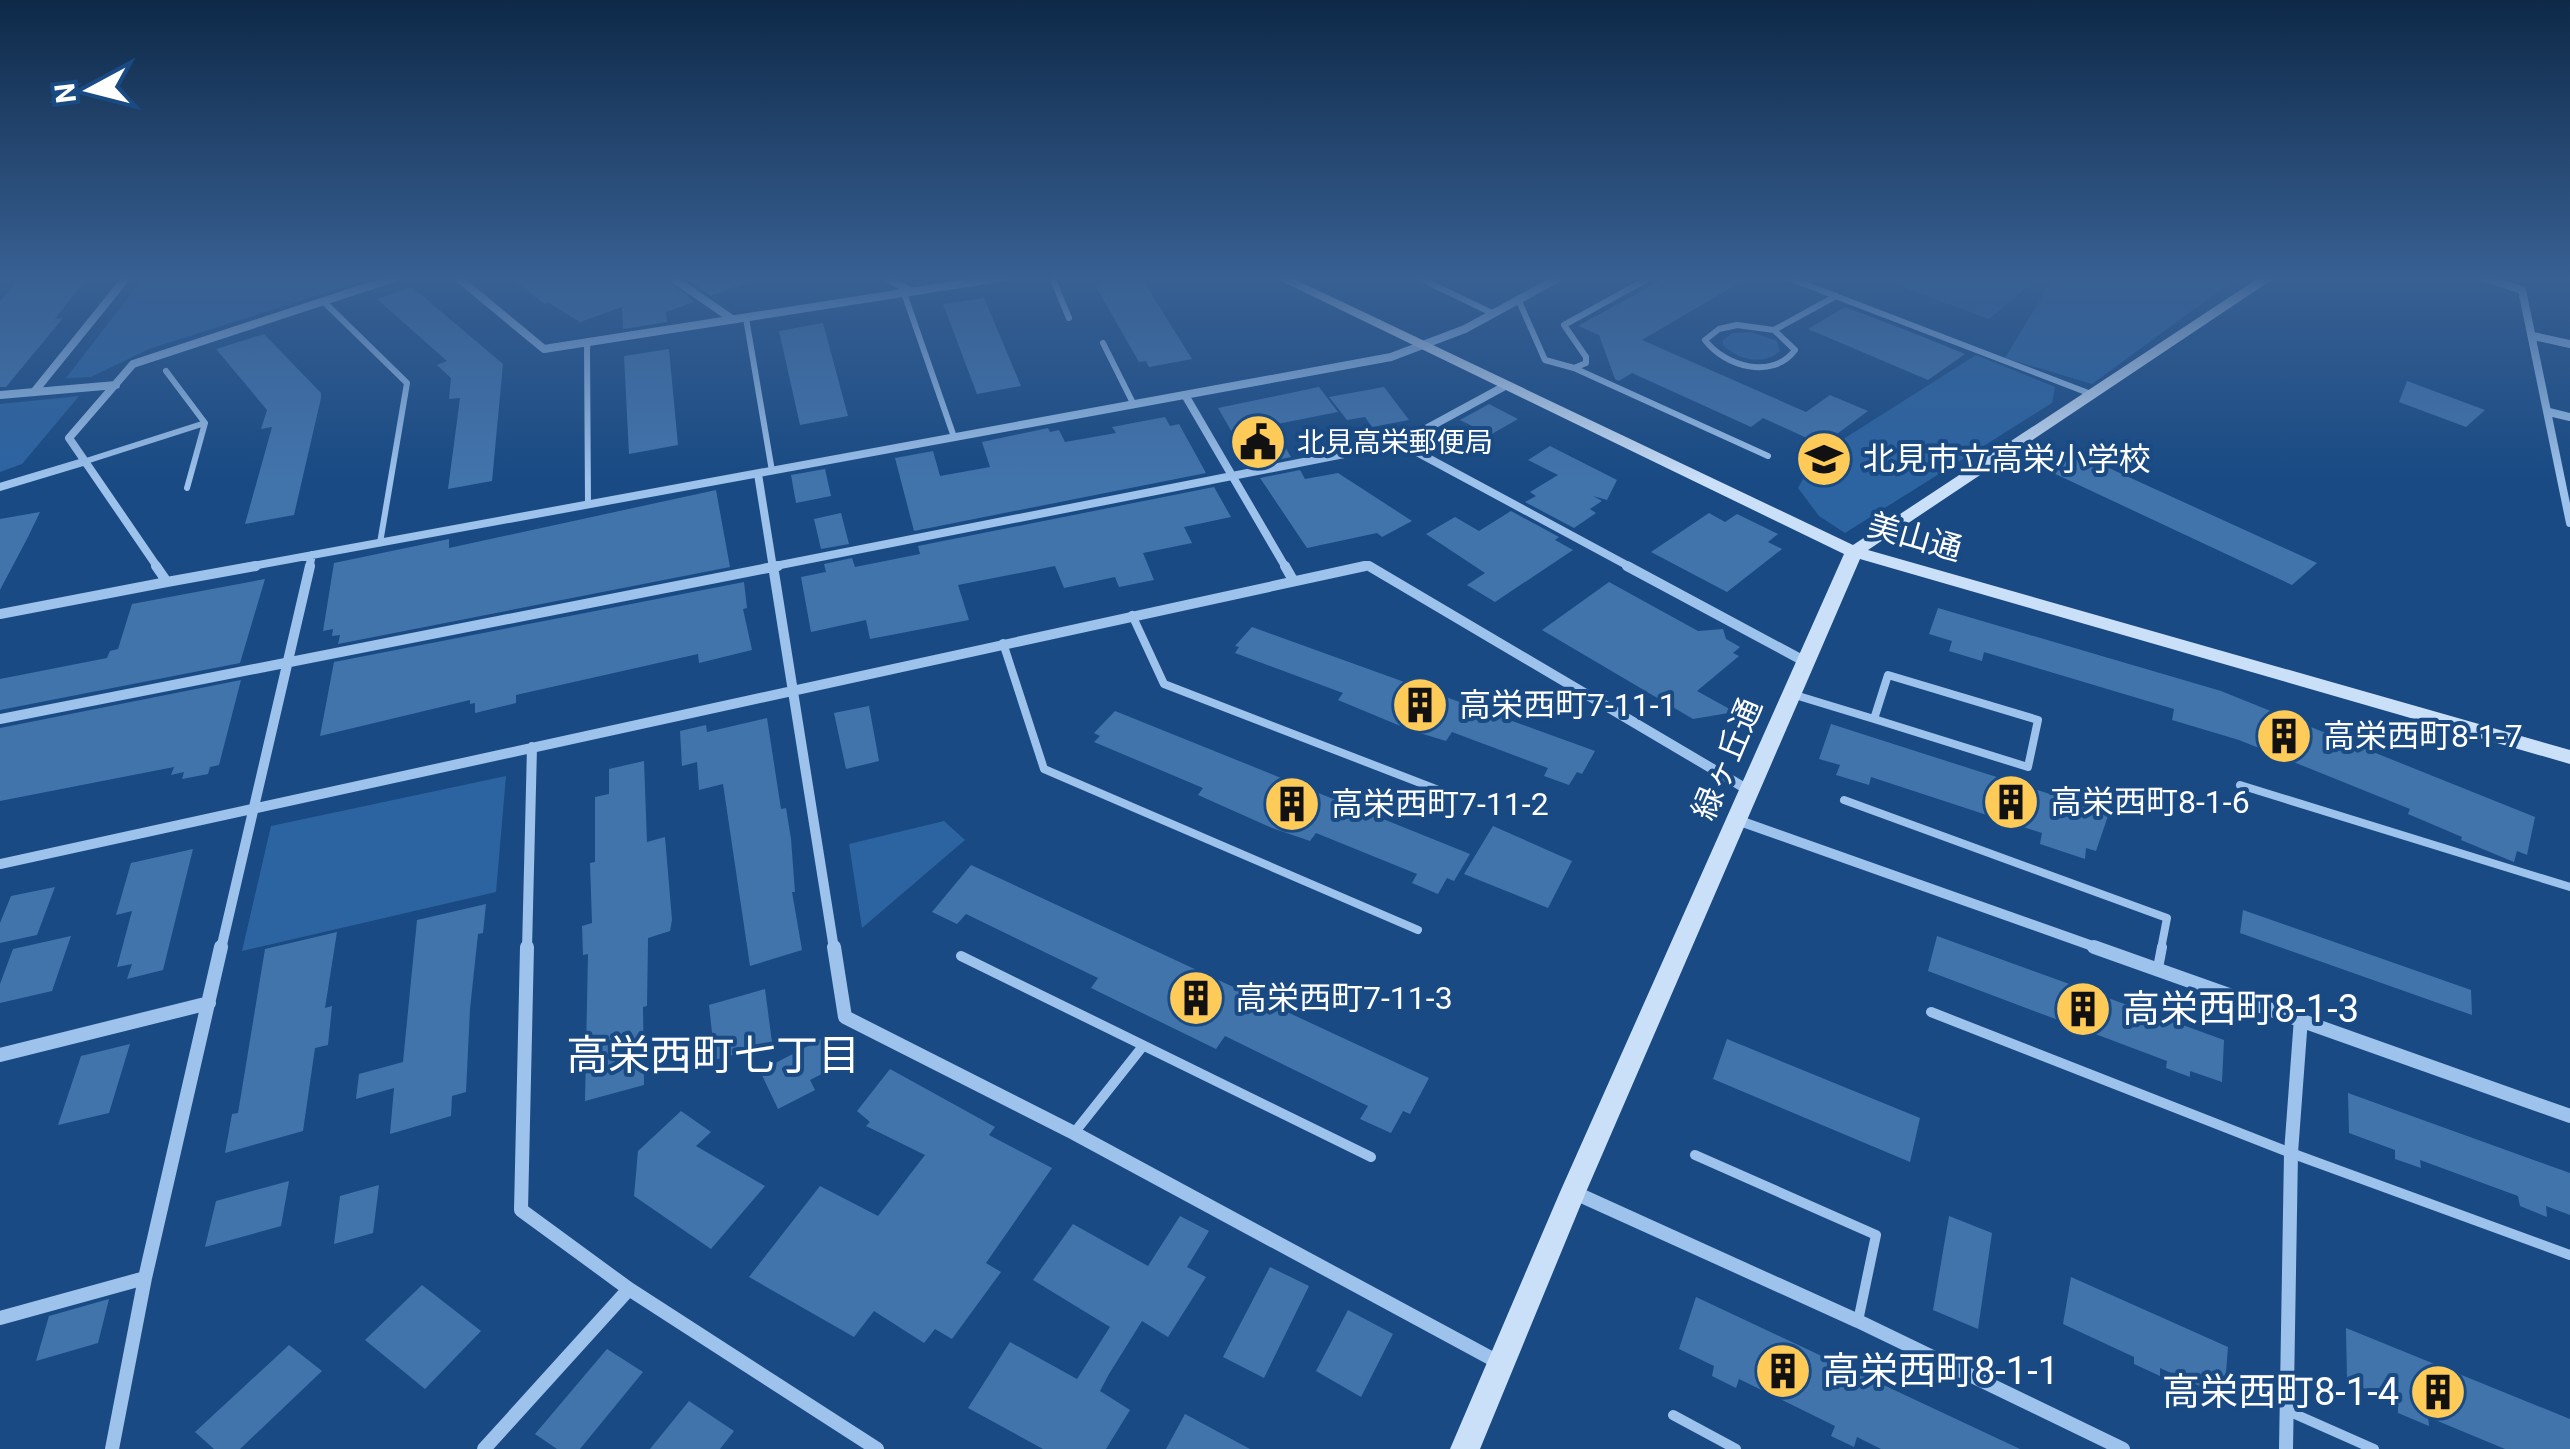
<svg xmlns="http://www.w3.org/2000/svg" width="2570" height="1449" font-family="Roboto,'Noto Sans JP',sans-serif">
<rect width="100%" height="100%" fill="#194a83"/>
<!-- green -->
<path fill="#2c64a2" d="M144,277h231l-226,72 -58,28 -25,1z
M1875,277h164l-50,42z
M2068,277h170l-146,107 -87,-26 43,-71z
M1751,332l26,9 3,10c-16,15 -42,9 -57,-6v-5l10,-7z
M1976,355l79,32 -3,16 -207,130 -26,-17 -21,-28 17,-31z
M79,396l-57,68 -22,8v-68z
M506,776l-10,116 -254,59 29,-125z
M944,821l21,19 -103,88 -13,-84z"/>
<!-- building -->
<path fill="#4274ac" d="M87,277l-32,42 8,-1 -57,69h-6v-86l20,-23z
M511,277h153l30,25 -28,10 1,10 -44,7 -1,-22 -42,15 -31,-19 -5,1z
M684,277h71v3l-44,16z
M1125,277h16l51,82 -43,8 -3,-6 -7,1 -44,-77z
M1667,277h82l-107,63 164,72 24,-17 38,16 -46,34 -59,-27 -12,9 -119,-54 -13,8 -4,-2 -16,-44 -21,-9z
M412,287l91,77 -11,117 -44,8 12,-91 -11,1 2,-21 -14,-13 10,-4 -70,-62z
M984,298l37,88 -44,8 -34,-90z
M1845,307l71,27 49,20 -37,26 -120,-51z
M823,323l25,93 -48,9 -21,-94z
M264,334l57,59v5l-27,117 -49,9 27,-97 -11,2 6,-19 -51,-61z
M669,349l9,96 -49,9 -5,-98z
M2407,381l78,29 -19,17 -67,-25z
M1319,387l19,25 -66,13 19,32 -40,8 -33,-57z
M1384,387l25,33 -37,7 -7,-10 -18,3 -18,-23z
M1489,404l29,15 -28,16 -30,-15z
M1165,417l5,9 9,-2 27,49 -292,58 -19,-73 38,-7 7,25 50,-9 -8,-25 66,-14 2,4 9,-2 6,12 51,-9 -4,-6z
M1550,446l67,34 -10,20 -14,-4 9,5 -12,8 6,4 -22,15 -49,-26 11,-6 -6,-4 28,-17 -30,-15z
M2076,453l241,110 -25,22 -243,-114z
M825,469l6,27 -35,7 -5,-28z
M1300,470l5,9 33,-6 74,48 -30,16 -5,-4 -70,15 -47,-70z
M1214,487l17,30 -47,10 8,16 -49,10 11,27 -35,7 -4,-10 -51,11 -9,-22 -97,19 11,35 -99,19 -4,-19 -55,12 -10,-55 25,-5 -2,-8 28,-6 3,9 65,-13 -2,-8z
M716,490l14,77 -392,77 2,-9 -8,1 1,-7 -10,2 11,-68 115,-24v9z
M1511,511l48,26 -4,3 18,10 -78,52 -28,-17 18,-12 -59,-39 29,-17 24,14z
M40,512l-12,25 -28,53v-71z
M841,513l8,31 -28,5 -7,-30z
M1709,513l16,9 12,-8 41,20 -10,8 14,7 -55,43 -76,-40z
M265,579l-25,84 -240,47v-31l107,-21 3,-7 8,-2 14,-45z
M744,582l3,26 -4,1 9,41 -53,13 -1,-9 -182,41v8l-41,10v-10l-5,1v-4l-150,36 14,-74z
M1609,582l89,49 25,-2 3,10 14,8 -7,6 6,3 -42,35 38,21 -42,7 -151,-89z
M1938,608l283,83 314,126 -8,38 -10,-4 -3,11 -53,-22 1,-3 -54,-23 2,-5 -171,-69 -67,-20 2,-11 -190,-57 -2,9 -33,-10 3,-10 -23,-7z
M1252,627l343,124 -13,23 -5,-2 -8,13 -25,-9 4,-8 -96,-36 -6,9 -36,-11 -72,-30 5,-7 -108,-40 4,-6 -4,-1z
M241,680l-22,85 -9,2 -2,7 -26,5 2,-7 -13,3 3,-8 -174,34v-73z
M869,706l10,55 -33,8 -12,-56z
M1115,711l355,143 -16,27 -7,-3 -9,16 -26,-11 5,-9 -101,-41 -6,8 -38,-13 -74,-33 5,-7 -109,-46 6,-6 -6,-3z
M767,718l14,91 5,-1 5,31 4,53h-3l10,58 -52,16 -27,-182 -24,6 -2,-28 -15,4 -2,-35 26,-6 1,7z
M1831,724l278,89 -13,38 -10,-3 -1,11 -45,-15 2,-11 -171,-56 -2,8 -33,-10 4,-10 -21,-6z
M644,761l3,81 18,-5 7,83 -2,11 -22,7 -1,68 -4,1 1,78 -59,16 3,-147 -5,1 -1,-29 10,-3 -2,-60 5,-1v-65l14,-3v-25z
M1493,826l79,35 -24,47 -84,-34z
M193,849l-30,121 -36,9 5,-15 -15,3 15,-56 -16,4 15,-52z
M971,865l458,213 -19,36 -7,-3 -12,22 -31,-14 8,-13 -143,-70 -9,13 -125,-61 7,-10 -132,-64 -9,10 -25,-12z
M55,887l-18,48 -37,8v-20l11,-27z
M486,904l-3,29 -5,1 -8,75 -4,83 -14,4 -1,20 -61,18 4,-46 -38,11 3,-25 44,-12 14,-142z
M2243,910l228,80 1,25 -232,-82z
M337,932l-12,76 7,-2 -4,39 -13,3 -12,83 -78,22 7,-39 6,-1 27,-164z
M71,936l-19,55 -52,12v-19l13,-35z
M1937,936l287,104 -2,42 -32,-11v6l-24,-9 1,-7 -239,-90z
M765,989l8,61 -20,6 -3,-6 -35,10 -6,-55z
M831,1034l14,28 -35,18 5,10 -37,19 -18,-38z
M1727,1039l193,79 -10,44 -197,-83z
M130,1044l-21,69 -51,12 23,-69z
M890,1069l105,58 -6,8 63,33 -66,95 15,9 -49,67 -17,-10 -11,14 -50,-32 -20,26 -105,-60 71,-91 58,30 47,-61 -59,-29 4,-4 -13,-11z
M2348,1093l222,80v42l-24,-9 1,11 -27,-11 -2,-10 -98,-36 1,8 -26,-9v-9l-46,-17z
M681,1111l30,21 -15,14 69,40 -54,63 -77,-53 4,-45z
M289,1181l-8,45 -76,21 11,-46z
M379,1185l-6,48 -39,11 6,-48z
M1180,1216l29,15 -22,36 19,10 -38,60 -26,-16 -33,53 -9,17 30,19 -24,39h-63l-75,-41 42,-66 67,37 33,-52 -77,-47 40,-56 75,42z
M1949,1216l43,17 -14,96 -45,-19z
M1270,1267l39,19 -45,92 -41,-21z
M2071,1277l157,70 -4,50 -64,-29v8l-26,-12v-7l-71,-33z
M422,1285l59,46 -56,58 -60,-49z
M1696,1297l324,152h-139l-24,-12 -3,10 -23,-11 4,-10 -96,-47 -3,9 -24,-12 2,-10 -35,-17z
M109,1299l-11,44 -62,18 13,-45z
M1348,1310l45,24 -32,63 -45,-26z
M2346,1328l224,91v30h-65l-77,-32 1,9 -31,-13v-10l-51,-22z
M289,1345l33,26 -82,78h-26l-19,-17z
M607,1349l36,23 -63,77h-23l-22,-15z
M689,1401l45,30 -14,18h-70z
M1185,1414l65,35h-84z"/>
<g fill="none" stroke-linecap="round" stroke-linejoin="round">
<!-- lane-far2 -->
<path stroke="#9dc2ec" stroke-width="6" d="M1052,277l17,41
M1417,277l75,36
M1786,277l305,117
M904,293l50,144
M1518,299l27,61 29,8 194,88
M323,301l84,82 -27,160
M746,318l26,153
M1737,325l37,5 21,20c-22,30 -70,17 -90,-10l14,-11z
M1774,330l62,-34
M587,343l1,161
M1103,343l31,62
M1574,368l12,-5v-6l-22,-32 87,-48
M166,371l39,52 -18,65
M83,462l122,-39"/>
<!-- lane-far1 -->
<path stroke="#9dc2ec" stroke-width="8" d="M1132,615l32,69 277,107
M1003,643l41,126 374,161
M1888,675l150,45 -10,47 -154,-48z
M1795,695l79,24
M2240,785l330,102
M1844,800l323,118 -6,31"/>
<!-- lane -->
<path stroke="#9dc2ec" stroke-width="10" d="M961,956l410,201
M2158,968l4,-21
M1931,1012l360,141 279,102
M1074,1133l69,-87
M1695,1155l181,80 -18,86
M2288,1411l86,38
M1673,1415l63,34"/>
<!-- street-far2 -->
<path stroke="#9dc2ec" stroke-width="8" d="M457,277l87,72 461,-72
M671,277l61,42
M886,277l24,14
M2482,277l40,13 48,233
M2533,336l37,8
M34,392l93,-115
M0,395l116,-10
M1185,395l101,173
M2549,412l21,5
M1400,443l232,125
M758,474l15,94
M0,487l83,-25
M158,568l-89,-130 64,-74 264,-87
M242,568l1149,-211 74,-28 95,-52
M309,568l3,-13
M765,568l635,-125 105,-57
M1354,568l14,-3 5,3"/>
<!-- street-far1 -->
<path stroke="#9dc2ec" stroke-width="10" d="M156,566l11,16 89,-16
M773,566l61,383
M1285,566l8,14
M1369,566l381,225
M1627,566l177,95
M0,614l167,-32
M0,719l778,-153
M1737,820l364,129
M0,864l1365,-298
M221,949l89,-383
M527,949l5,-202"/>
<!-- street -->
<path stroke="#9dc2ec" stroke-width="14" d="M527,947l-6,263 108,79 248,160
M834,947l11,70 229,116 424,229
M2094,947l476,169
M0,1055l209,-52
M1573,1192l285,129 265,128
M0,1318l145,-40
M112,1449l33,-171 76,-331
M484,1449l145,-160
M2286,1449l5,-296 10,-135"/>
<!-- secondary -->
<path fill="#cadff8" fill-rule="evenodd" d="M1273,277h17l563,268 407,-268h16l-408,273 702,200v14l-710,-205 -274,633 -106,257h-30l110,-257 284,-638z"/>
</g>
<!-- sky -->
<linearGradient id="sky" x2="0" y2="1"><stop stop-color="#0e2948"/><stop offset="0.58" stop-color="#386093"/><stop offset="1" stop-color="#386093" stop-opacity="0"/></linearGradient>
<rect width="2570" height="480" fill="url(#sky)"/>
<!-- icons -->
<defs>
<g id="civic-disc" transform="scale(2.875)"><circle r="9.5" fill="#ffcb58" stroke="#194a83"/><path d="M-.6-6.5H3V-4.5H.6V-3L4-1V1h2V6H-6V1h2V-1L-.6-3ZM-1.2 2.5V6h2.4V2.5Z" fill="#111"/></g>
<g id="school-disc" transform="scale(2.875)"><circle r="9.5" fill="#ffcb58" stroke="#194a83"/><path d="M0-5L7-2L0 1L-7-2ZM-4 1L0 2.5L4 1V4Q0 6-4 4Z" fill="#111"/></g>
<g id="building-disc" transform="scale(2.875)"><circle r="9.5" fill="#ffcb58" stroke="#194a83"/><path d="M-4-6H4V6H1V3H-1V6H-4ZM-2.5-4.3h1.7v1.8h-1.7ZM.8-4.3h1.7v1.8H.8ZM-2.5-1h1.7V.8h-1.7ZM.8-1h1.7V.8H.8Z" fill="#111"/></g>
</defs>
<g fill-rule="evenodd">
<use href="#civic-disc" x="1258" y="442"/>
<use href="#school-disc" x="1824" y="459"/>
<use href="#building-disc" x="1420" y="705"/>
<use href="#building-disc" x="2284" y="736"/>
<use href="#building-disc" x="2011" y="802"/>
<use href="#building-disc" x="1292" y="804"/>
<use href="#building-disc" x="1196" y="998"/>
<use href="#building-disc" x="2083" y="1009"/>
<use href="#building-disc" x="1783" y="1371"/>
<use href="#building-disc" x="2438" y="1392"/>
</g>
<g text-anchor="middle" stroke-width="8" stroke-linejoin="round" paint-order="stroke">
<!-- far-poi labels -->
<g font-size="28" fill="#fff" stroke="#194a83" text-anchor="start">
<text x="1297" y="452">北見高栄郵便局</text>
</g>
<!-- poi labels -->
<g font-size="32" fill="#fff" stroke="#194a83" text-anchor="start">
<text x="1863" y="470">北見市立高栄小学校</text>
<text x="1459" y="716">高栄西町7-11-1</text>
<text x="2323" y="747">高栄西町8-1-7</text>
<text x="2050" y="813">高栄西町8-1-6</text>
<text x="1331" y="815">高栄西町7-11-2</text>
<text x="1235" y="1009">高栄西町7-11-3</text>
</g>
<!-- street labels -->
<g font-size="32" fill="#fff" stroke="#194a83">
<text transform="translate(1915 537) rotate(16)" y="11">美山通</text>
<text transform="translate(1727 759) rotate(-67)" y="11">緑ヶ丘通</text>
</g>
<!-- near-poi labels -->
<g font-size="38" fill="#fff" stroke="#194a83" text-anchor="start">
<text x="2122" y="1022">高栄西町8-1-3</text>
<text x="1822" y="1384">高栄西町8-1-1</text>
<text x="2399" y="1405" text-anchor="end">高栄西町8-1-4</text>
</g>
<!-- near-neighbourhood labels -->
<g font-size="42" fill="#fff" stroke="#194a83">
<text x="713" y="1070">高栄西町七丁目</text>
</g>
</g>
<!-- north arrow -->
<g transform="translate(90 90) rotate(263)" stroke="#194a83" stroke-width="8" paint-order="stroke">
<path d="M0-8L18 38L0 25L-18 38Z" fill="#ffffff"/>
<text y="-15" font-size="28" font-weight="bold" text-anchor="middle" fill="#ffffff">N</text>
</g>
</svg>
